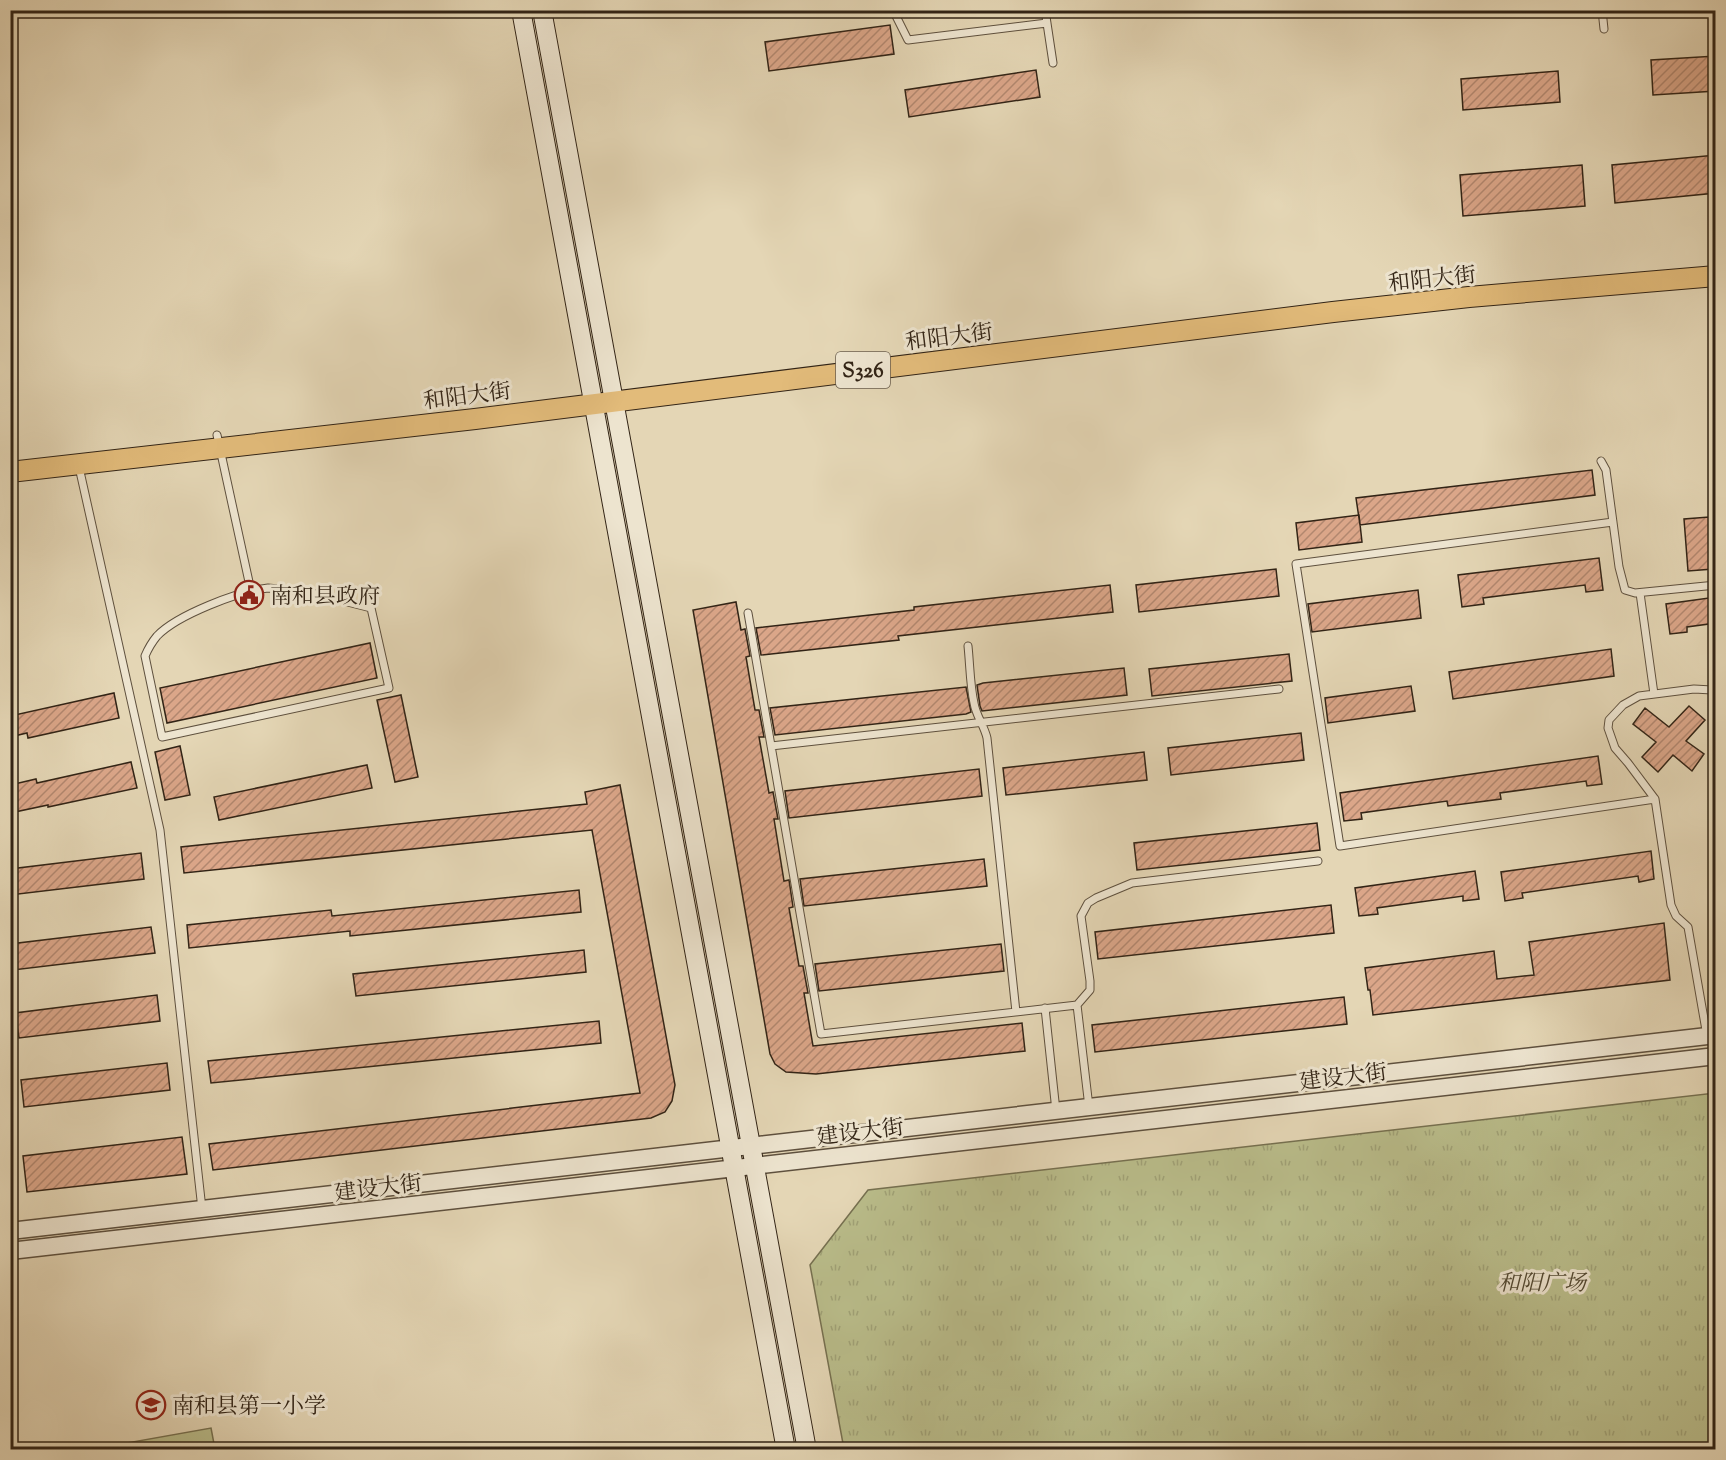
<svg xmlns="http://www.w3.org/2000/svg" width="1726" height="1460" font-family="'Sorts Mill Goudy','Noto Serif SC',serif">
<defs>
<pattern id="park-tufts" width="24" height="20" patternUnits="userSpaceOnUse" patternTransform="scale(1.5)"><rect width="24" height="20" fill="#b9bc8a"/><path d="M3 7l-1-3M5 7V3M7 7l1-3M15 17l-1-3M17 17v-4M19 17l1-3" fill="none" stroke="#a0a176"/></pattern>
<pattern id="building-hatch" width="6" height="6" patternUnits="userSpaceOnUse" patternTransform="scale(1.5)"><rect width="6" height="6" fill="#dba689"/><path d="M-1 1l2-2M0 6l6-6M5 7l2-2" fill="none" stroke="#b2876f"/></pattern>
</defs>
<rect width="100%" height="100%" fill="#e4d6b5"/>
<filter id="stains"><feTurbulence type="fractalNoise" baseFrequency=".00333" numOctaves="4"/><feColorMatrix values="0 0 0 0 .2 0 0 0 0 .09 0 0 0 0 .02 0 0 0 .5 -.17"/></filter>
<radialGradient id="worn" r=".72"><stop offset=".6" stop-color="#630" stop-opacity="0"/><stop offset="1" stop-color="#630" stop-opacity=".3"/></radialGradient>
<!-- park -->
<path fill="url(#park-tufts)" stroke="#767050" stroke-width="1.5" d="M1715,1093v356h-871l-34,-184 58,-75z"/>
<!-- pitch -->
<path fill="#b9bc8a" stroke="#767050" stroke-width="1.5" d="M211,1428l4,21h-93l-1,-5z"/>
<!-- building -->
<path fill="url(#building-hatch)" stroke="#322416" stroke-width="1.5" d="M890,25l4,29 -125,17 -4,-29z
M1716,56v35l-63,4 -2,-35z
M1036,70l4,27 -131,20 -4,-27z
M1558,71l2,31 -97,8 -2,-31z
M1716,155v38l-101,10 -3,-38z
M1582,165l3,41 -122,10 -3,-41z
M1592,470l3,25 -235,30 -4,-27z
M1359,515l3,27 -63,8 -3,-27z
M1709,517l4,52 -25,2 -4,-52z
M1599,558l4,32 -17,2 -1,-7 -102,13 1,6 -22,3 -4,-32z
M1276,569l3,27 -140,16 -3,-27z
M1110,585l3,27 -215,24 1,4 -138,15 -5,-27 158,-18v-3z
M1418,590l3,28 -109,14 -4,-28z
M1716,597v26l-29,4v5l-17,2 -4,-30z
M736,602l5,28 4,-1 5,27 -4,1 9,53h4l5,27h-5l10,56 4,-1 5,27h-4l10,62 5,-1 4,27 -4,1 10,58h4l5,27h-4l9,53 209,-23 3,28 -209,23 -30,-2 -11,-8 -5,-10 -77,-444z
M370,643l7,35 -210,45 -7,-35z
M1611,649l3,27 -161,23 -4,-27z
M1289,654l3,27 -140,15 -3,-27z
M1124,668l3,27 -145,16 -2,-5 -3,-21 6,-2z
M1411,686l4,25 -87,12 -3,-25z
M966,687l5,25 -5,2 -191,21 -5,-27z
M114,693l5,25 -91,20 -1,-5 -17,4v-21z
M401,695l17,82 -23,5 -18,-82z
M1689,706l16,14 -19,21 18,13 -12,17 -19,-16 -15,17 -16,-15 14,-15 -23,-18 12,-16 24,19z
M1301,733l3,27 -133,15 -3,-27z
M180,746l10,49 -25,5 -10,-48z
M1144,752l3,28 -141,15 -3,-27z
M1598,756l4,28 -15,2 -1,-5 -86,12 1,6 -53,7 -1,-5 -86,12 1,6 -18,2 -4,-28z
M131,762l6,26 -89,19v-2l-38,8v-28l26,-6 1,4z
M367,765l5,23 -153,32 -5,-23z
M979,769l3,27 -193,22 -4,-27z
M620,785l55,300 -3,16 -7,11 -14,6 -438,52 -4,-26 431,-51 -48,-263 -408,43 -3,-26 406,-43 -2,-12z
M1317,823l3,27 -183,20 -3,-27z
M1651,851l3,28 -15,3 -1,-6 -116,17 1,5 -18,3 -4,-29z
M141,853l3,26 -134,16v-26z
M984,859l3,27 -183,20 -4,-27z
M1475,871l4,28 -16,2v-5l-86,12 1,6 -19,2 -4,-28z
M579,890l2,22 -231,24v-5l-161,17 -2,-23 144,-15 1,6z
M1331,905l3,28 -236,26 -3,-27z
M1664,923l6,57 -297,35 -3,-25h-2l-3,-22 129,-17 3,28 37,-4 -5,-33z
M151,927l4,26 -142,17 -3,-26z
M1001,944l3,27 -185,20 -4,-27z
M584,950l2,22 -230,24 -3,-22z
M157,995l3,26 -141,17 -4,-25z
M1344,997l3,27 -252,28 -3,-27z
M599,1021l2,22 -390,40 -3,-22z
M167,1063l3,27 -146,17 -3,-27z
M182,1137l5,37 -160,18 -4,-36z"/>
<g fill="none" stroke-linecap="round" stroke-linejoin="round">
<!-- service casing -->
<g stroke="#5e503e" stroke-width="9">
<path id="service" d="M893,10l15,30 139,-17
M1045,10l8,53
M1602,10l2,19
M217,435l34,156
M1601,461l5,9 13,97 6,23 10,3 81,-8
M79,467l81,363 42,379
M1613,522l-317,42 44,282 315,-47
M268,588l40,4 63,16 18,80 -227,49 -17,-81c3,-7 7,-14 12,-20 20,-21 82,-45 111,-48z
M1640,593l14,101
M748,613l73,421 256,-29 13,-15v-9l-9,-65 7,-13 8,-5 36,-15 186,-22
M968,646c2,19 2,39 6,57 2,13 10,22 13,35l29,274
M771,746l508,-57
M1077,1005l12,102
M1045,1008l11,103
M1707,1036l-19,-109 -12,-11 -5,-11 -16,-106 -27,-36 -13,-15 -7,-20 1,-8 14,-15 16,-9 55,-7 18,1 4,4"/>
</g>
<!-- tertiary casing -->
<g stroke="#5e503e" stroke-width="19">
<path id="tertiary" d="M10,1231l1706,-196
M10,1251l1706,-195"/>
</g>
<!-- secondary casing -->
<g stroke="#322416" stroke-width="20">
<path id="secondary" d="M521,10l265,1440
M542,10l265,1440"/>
</g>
<!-- primary casing -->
<g stroke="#322416" stroke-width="22">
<path id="primary" d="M10,472l465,-53 858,-107 136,-15 247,-21"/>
</g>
<!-- service -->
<use href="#service" stroke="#ede4cf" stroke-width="7"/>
<!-- tertiary -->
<use href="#tertiary" stroke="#ede4cf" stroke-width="16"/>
<!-- secondary -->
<use href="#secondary" stroke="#ede4cf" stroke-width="18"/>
<!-- primary -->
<use href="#primary" stroke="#e2bb7a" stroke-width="20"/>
</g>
<!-- icons -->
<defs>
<g id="civic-ring" transform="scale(1.5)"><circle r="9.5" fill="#ede4cf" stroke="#8f2418" stroke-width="1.5"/><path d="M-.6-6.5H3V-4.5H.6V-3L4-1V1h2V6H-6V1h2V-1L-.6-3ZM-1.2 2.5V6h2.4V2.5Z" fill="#8f2418"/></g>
<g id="school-ring" transform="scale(1.5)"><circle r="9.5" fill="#ede4cf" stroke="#8f2418" stroke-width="1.5"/><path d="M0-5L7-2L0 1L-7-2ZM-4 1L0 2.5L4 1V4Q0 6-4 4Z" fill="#8f2418"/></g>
</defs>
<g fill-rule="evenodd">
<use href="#civic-ring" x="249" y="595"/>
<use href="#school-ring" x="151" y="1405"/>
</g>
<g text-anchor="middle" stroke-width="6" stroke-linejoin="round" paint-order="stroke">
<!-- shield labels -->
<rect fill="#ede4cf" stroke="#6a5e4e" stroke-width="1.5" x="836" y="352" width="54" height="36" rx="4.5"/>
<g font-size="21" font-weight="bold" fill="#322416">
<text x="863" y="377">S326</text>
</g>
<!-- street labels -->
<g font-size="22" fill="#322416" stroke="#ede4cf">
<text transform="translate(1432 278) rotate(-6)" y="8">和阳大街</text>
<text transform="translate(949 336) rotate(-7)" y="8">和阳大街</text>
<text transform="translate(467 395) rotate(-7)" y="8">和阳大街</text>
<text transform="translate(1343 1076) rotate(-7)" y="8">建设大街</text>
<text transform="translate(860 1131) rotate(-7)" y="8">建设大街</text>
<text transform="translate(378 1187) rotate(-7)" y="8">建设大街</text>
</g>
<!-- poi labels -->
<g font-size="22" fill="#322416" stroke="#ede4cf" text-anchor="start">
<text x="270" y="603">南和县政府</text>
<text x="172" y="1413">南和县第一小学</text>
</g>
<!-- park labels -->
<g font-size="22" font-style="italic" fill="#544a33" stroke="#ede4cf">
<text x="1542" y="1290">和阳广场</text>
</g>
</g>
<!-- margin -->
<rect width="1726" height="1460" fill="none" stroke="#e4d6b5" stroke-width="36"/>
<rect x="12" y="12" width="1702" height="1436" fill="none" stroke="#322416" stroke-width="3"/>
<rect x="18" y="18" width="1690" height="1424" fill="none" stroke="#322416" stroke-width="1.5"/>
<rect width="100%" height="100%" filter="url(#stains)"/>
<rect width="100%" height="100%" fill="url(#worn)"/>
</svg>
